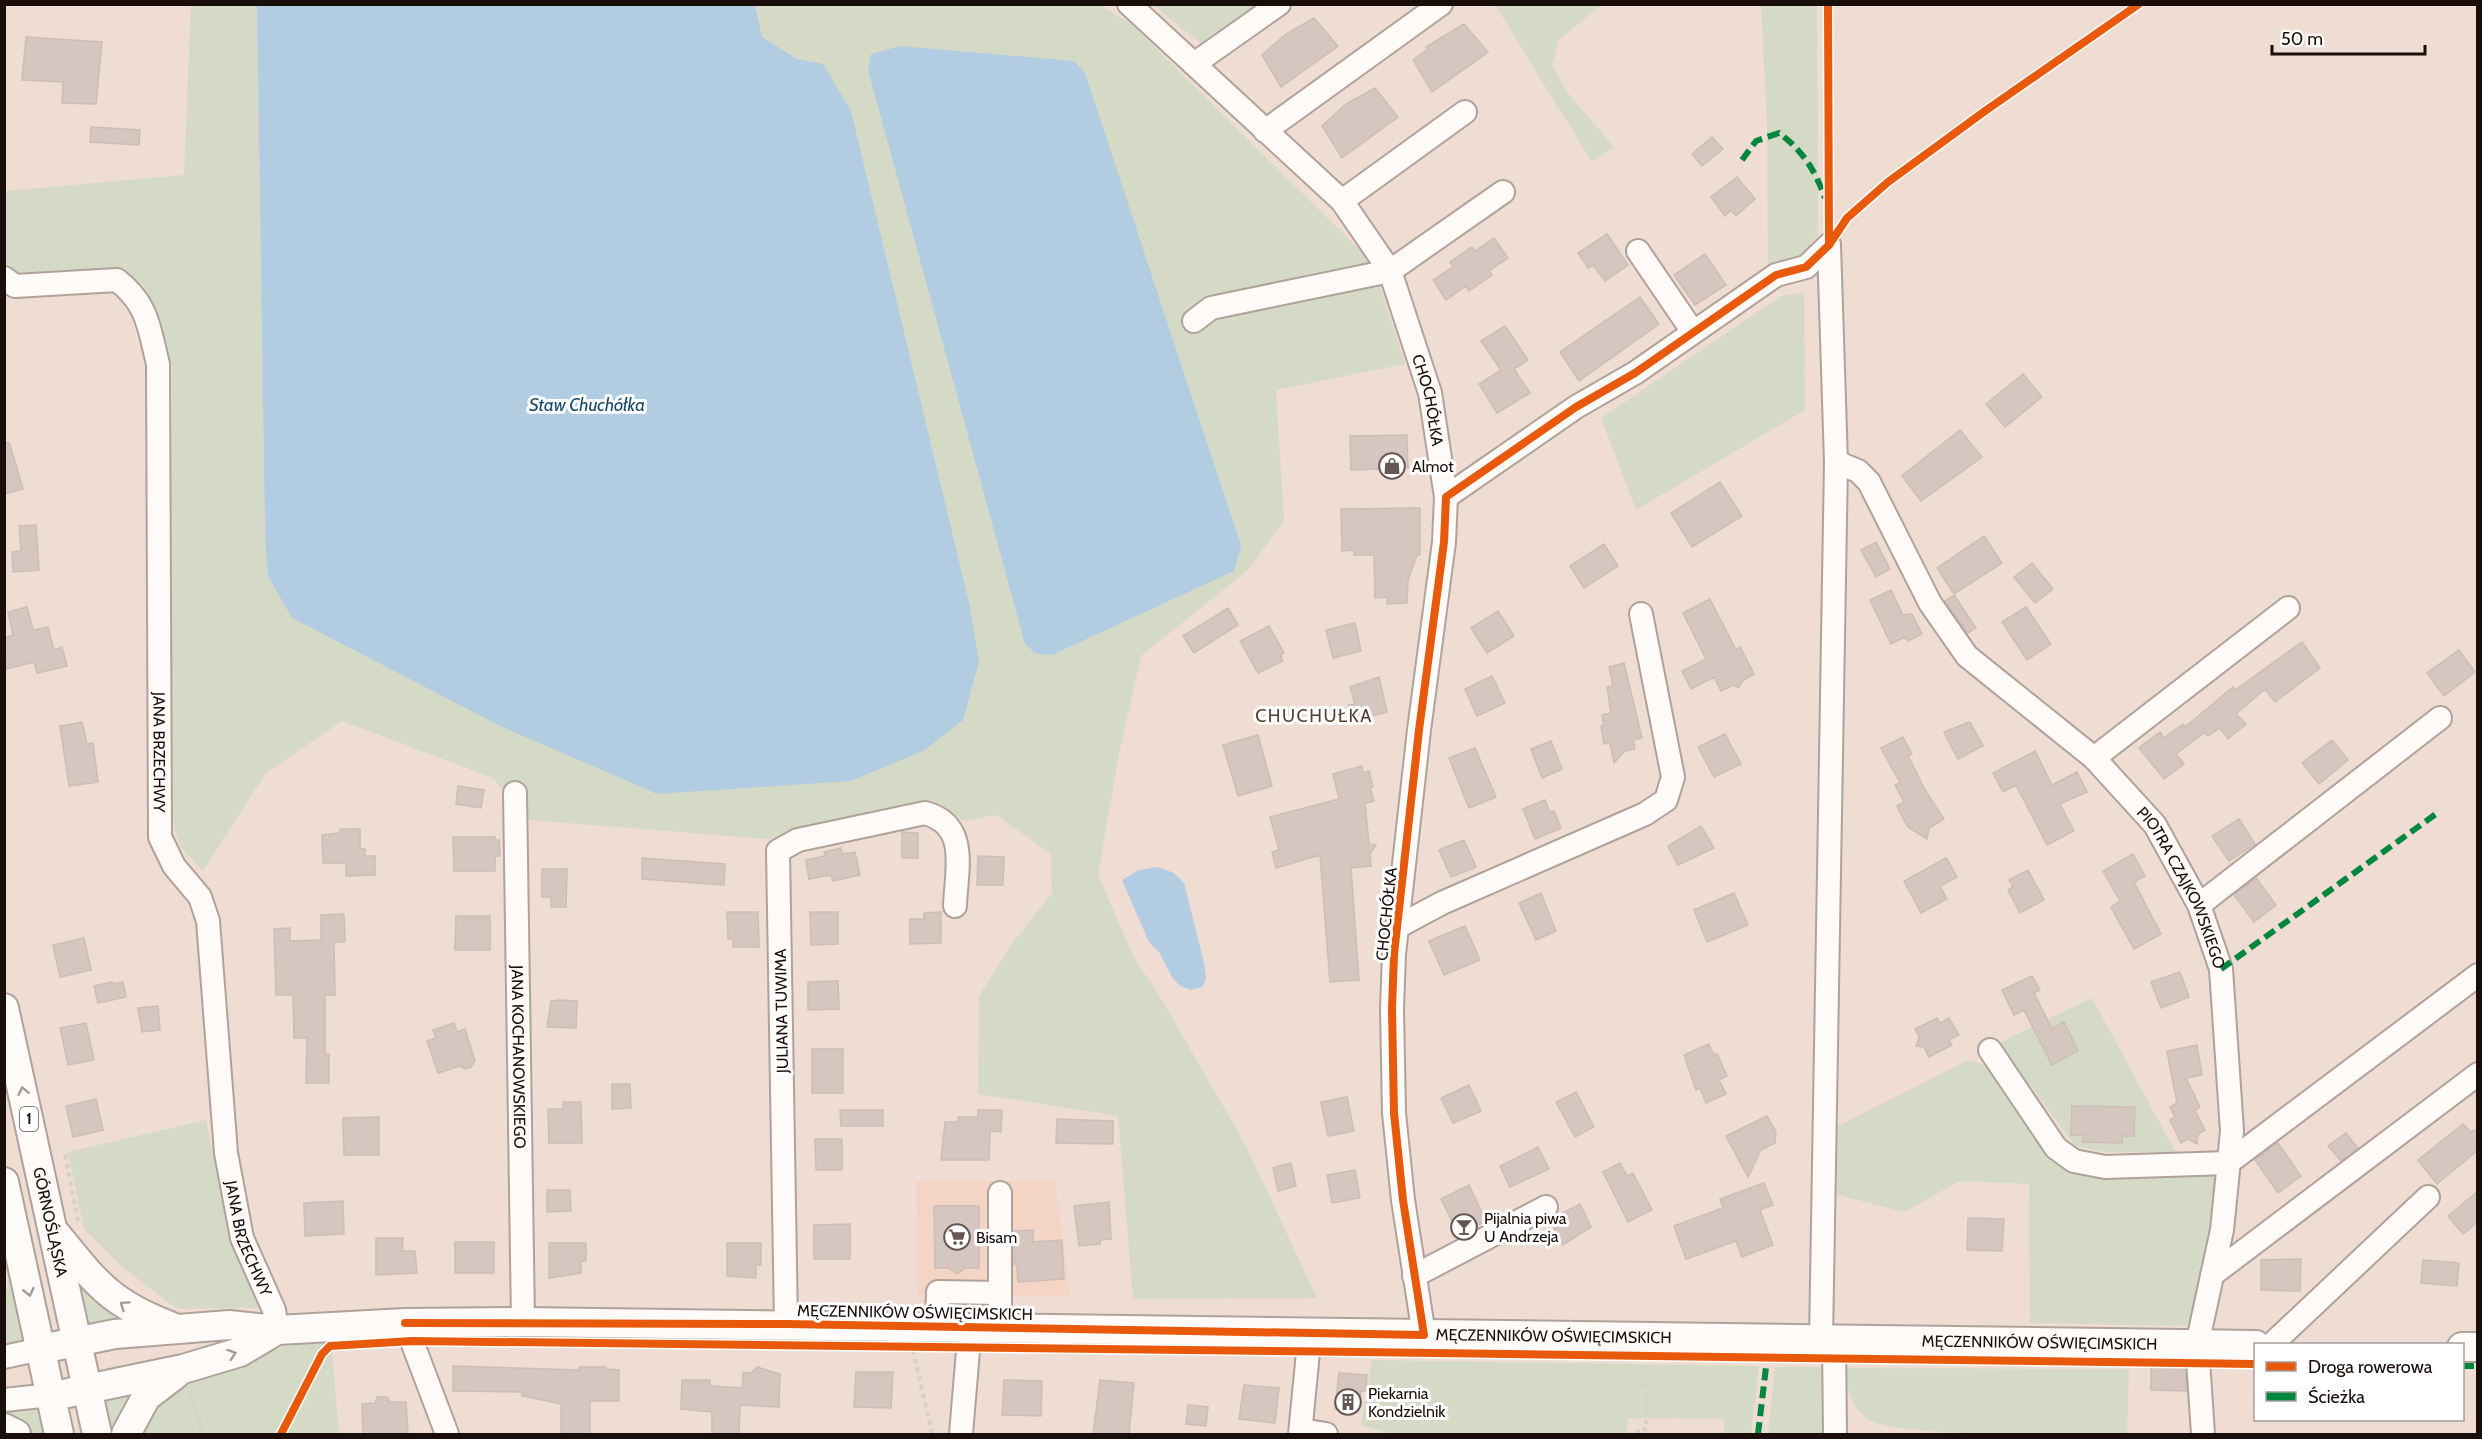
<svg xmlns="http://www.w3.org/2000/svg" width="2482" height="1439" font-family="Cabin,sans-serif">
<rect width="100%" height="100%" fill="#efdcd3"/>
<!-- built -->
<path fill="#f3d4c5" d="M916,1181h139l15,114 -152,1z"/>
<!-- green -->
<path fill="#d5dac7" d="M191,5h66l8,530 27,83 208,108 69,28 254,-689 -26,-6 -35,-22 -7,-32h345l31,19 241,238 33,102 -129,26 8,131 -36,49 -107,86 -22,98 -21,121 38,87 19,26 90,156 72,154 -184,1 -15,-183 -140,-22 1,-98 32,-51 41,-52 -1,-39 -55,-39 -33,6 -22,-17 -33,1 -140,34 -240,-19 -35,-42 -151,-57 -77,53 -62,97 -23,-24 -8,-30v-453l-16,-53 -13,-26 -26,-17 -98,7 -14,-9v-75l179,-16z
M1153,5h110l-59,41z
M1495,5h106l-42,35 -7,25 15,27 47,55 -22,15z
M1761,5h56l1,228 -14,21 -36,14 -1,-149z
M1804,293l1,117 -169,100 -35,-92 180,-122z
M2092,998l84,155 -72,-1 -29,-6 -76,-103z
M1968,1060l30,8 59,90 164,11 -27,157 -164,-3 -1,-139 -69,-3 -56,31 -69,-18 -1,-66z
M206,1120c11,65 34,126 56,188l-85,1 -56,-43 -37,-37 -16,-77z
M10,1274l16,67 -21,4v-46z
M78,1282l49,38 -39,12z
M327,1340l5,11 7,83h-199c12,-23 31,-43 53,-56l102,-35z
M1372,1360l387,6 -8,68h-27v-15l-96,-1 -1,16h-234l-32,-9z
M1775,1367h52l1,67h-60z
M1844,1368l285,1 -2,65c-49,0 -225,5 -259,-15 -18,-13 -20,-30 -24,-51z
M147,1387l-28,47h-10l-8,-38z
M39,1407l7,27h-17l-24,-18 -1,-4z"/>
<!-- water -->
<path fill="#b2cde2" d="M257,5h498l7,32 35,22 26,5 28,47 119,496 9,55 -16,58 -38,30 -74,31 -194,13 -157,-68 -208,-108 -24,-42 -3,-41z
M900,46l174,15 11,12 156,473 -7,25 -182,84 -17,-2 -10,-9 -157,-574 3,-16z
M1158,867l16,6 10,10 20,80 2,15 -4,9 -11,3 -11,-4 -8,-9 -13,-25 -10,-10 -27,-62 17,-10z"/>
<!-- building -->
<path fill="#d5c6c0" stroke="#ccbdb6" stroke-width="1.5" d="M1314,18l24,28 -57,41 -19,-32 24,-21z
M1464,24l24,28 -56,40 -19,-32 15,-11 -2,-2z
M26,37l76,5 -6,62 -34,-1 1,-21 -41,-2z
M1375,88l23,29 -56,41 -20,-32 24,-22z
M91,127l49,3 -1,15 -49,-3z
M1712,137l11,12 -21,17 -10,-12z
M1737,177l18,22 -19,17 -5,-6 -6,6 -14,-19z
M1607,234l21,31 -23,16 -12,-16 -5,3 -10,-15z
M1494,238l14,20 -19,13 3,4 -23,16 -3,-5 -20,14 -13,-20 20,-13 -3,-5 22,-15 3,4z
M1705,254l21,31 -31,20 -21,-30z
M1640,297l19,27 -80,57 -19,-29z
M1505,326l23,34 -14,9 16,24 -33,20 -18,-29 22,-14 -20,-29z
M2023,374l19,23 -37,30 -19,-23z
M1960,430l22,27 -61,44 -19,-25z
M1407,435l1,33 -57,2 -1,-34z
M9,442l14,47 -19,5v-51z
M1720,482l22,34 -50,31 -21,-34z
M1420,508v47h-3l-9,25 -1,23 -20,1v-7l-12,1 -1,-43h-20v-5l-12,1 -1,-42z
M36,525l3,45 -26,2 -1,-20 9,-1 -2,-25z
M1984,536l18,27 -48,31 -17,-26z
M1876,542l14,27 -14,8 -15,-27z
M1604,544l14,22 -34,22 -14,-22z
M2032,563l21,26 -18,14 -21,-26z
M1891,590l12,25 9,-1 10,20 -14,7 -3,-4 -14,7 -21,-44z
M1954,595l22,33 -8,5 -23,-32z
M1710,599l26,51 4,-3 14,27 -12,7 -3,7 -6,-3 -12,6 -7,-14 -23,12 -9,-18 24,-12 -23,-46z
M27,607l6,23 15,-3 6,23 8,-3 5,19 -30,7 -3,-11 -28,7 -2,-31 9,-3 -5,-23z
M2026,607l25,37 -24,16 -25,-38z
M1228,608l10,17 -44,28 -11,-17z
M1498,611l16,25 -27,17 -16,-25z
M1355,623l6,28 -28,7 -7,-28z
M1269,626l15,27 -4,2 3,6 -25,12 -18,-32z
M2302,642l18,26 -45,34 -10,-13 -29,25 10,10 -18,15 -8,-11 -12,8 -3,-4 -29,22 8,10 -20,15 -25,-31 21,-16 4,6 19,-14 2,3 48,-40 2,3z
M2459,650l16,22 -31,24 -17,-23z
M1624,663l18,75 -9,2 2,9 -10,2 -11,12 -4,-20 -6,1 -3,-18 3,-1 -2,-10 9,-2 -4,-26 6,-1 -4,-19z
M1492,676l13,27 -28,13 -12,-27z
M1379,677l8,35 -35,9 -4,-16 7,-1 -5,-17z
M82,722l5,22 6,-1 5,39 -29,4 -9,-60z
M1970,722l13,24 -25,13 -14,-27z
M1725,734l16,30 -27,13 -16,-30z
M1258,735l14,51 -34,10 -15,-51z
M1903,737l9,17 -4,2 17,34 19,29 -15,9 -2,11 -19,-12 -11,-21 7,-4 -9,-17 5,-2 -19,-35z
M2332,740l16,20 -29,24 -17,-21z
M1551,741l11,28 -20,9 -11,-29z
M1475,748l21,49 -27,11 -20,-50z
M2035,751l17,34 25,-13 10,20 -27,12 14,27 -27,14 -31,-60 -13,7 -10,-19z
M1362,766l1,7 6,-2 4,16 -3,1 4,13 -9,2 4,41 7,1 -6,9 1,12 -20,2 8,112 -29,2 -10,-127 -44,13 -4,-16 7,-2 -9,-33 69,-18 -6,-25z
M458,786l26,4 -3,18 -25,-4z
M1545,800l5,12 4,-1 7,17 -26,11 -12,-30z
M2239,819l16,25 -26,17 -17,-25z
M1701,826l13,22 -36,17 -10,-19z
M340,829h20v20h5v7h10v19l-29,1v-13h-23l-1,-28 18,-2z
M902,832l16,1v25h-16z
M453,837h42v3h4l1,16h-5v15h-41z
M1464,840l12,27 -25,10 -12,-27z
M841,848l1,6 13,-2 5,23 -27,6 -2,-6 -22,4 -3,-19 19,-4 -1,-4z
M2133,854l12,22 -11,6 27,52 -27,15 -23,-42 9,-6 -17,-30z
M978,856l26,1 -1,28h-26z
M642,858l83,6 -1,21 -82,-6z
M1946,858l11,19 -17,9 7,13 -26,14 -17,-32z
M542,869h25l-1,38h-15v-10h-9z
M2028,870l16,30 -24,13 -12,-23 5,-3 -4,-7z
M2256,878l20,27 -22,17 -20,-27z
M1541,893l15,38 -20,9 -17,-37z
M1734,893l14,32 -41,17 -13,-32z
M727,912h31l1,35h-26v-8h-5z
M810,912h28v32l-27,1z
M941,912v31l-31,1v-25h14v-6z
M344,914l1,28h-11l1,53h-10v59h4v29h-23l1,-45h-13l-1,-43h-17l-2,-66 16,-1v13l31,-1v-25z
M456,916h34v34h-35z
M1465,926l15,34 -36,15 -15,-34z
M84,938l7,32 -31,7 -7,-32z
M2180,972l9,25 -28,11 -10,-26z
M2032,976l8,14 -6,3 18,36 12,-7 14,29 -26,14 -28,-55 -10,5 -12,-25z
M838,981l1,28 -31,1v-28z
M112,982v2l11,-2 3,15 -28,6 -4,-17z
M560,1000l17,1 -1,27 -29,-1 4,-26z
M158,1006l2,24 -18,2 -4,-24z
M1937,1018l3,5 9,-5 10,17 -10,5 3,5 -23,12 -5,-10 -8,-1 3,-9 -4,-8z
M86,1023l8,37 -26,5 -8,-37z
M454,1023l3,9 8,-3 10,32 -4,6 -6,2 -5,-3 -22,7 -11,-32 9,-3 -3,-8z
M1709,1044l5,11 3,-1 10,22 -8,4 7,14 -20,9 -6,-15 -4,2 -12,-35z
M2197,1045l5,30 -16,3 14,29 -5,3 10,20 -7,4 -1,10 -9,-5 -7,4 -11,-23 5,-3 -5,-10 7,-4 -10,-52z
M812,1049h31v44h-31z
M612,1084h18l1,24 -19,1z
M1469,1085l12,26 -28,12 -12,-25z
M1576,1092l18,35 -19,10 -19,-35z
M1347,1097l7,34 -26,5 -7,-34z
M96,1099l7,31 -30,7 -7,-31z
M563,1102h18l1,41h-33l-1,-34h15z
M2072,1106l63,1 -1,29h-12v7l-40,-1 1,-7h-12z
M840,1110h43v16h-42z
M978,1110h24l-1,22 -11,-1 -1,29h-48l4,-38h13v-5h20z
M1767,1116l9,16 -1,11 -14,7 -13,27 -22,-41z
M379,1117v38h-35l-1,-37z
M1057,1119l56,2v23l-57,-1z
M2463,1124l8,8 7,-3v21l-41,34 -19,-24z
M2346,1133l12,15 -17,13 -13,-15z
M815,1139h27v31h-26z
M2278,1143l23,33 -23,17 -23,-33z
M1538,1147l11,22 -39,18 -10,-21z
M1291,1163l5,23 -18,5 -5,-23z
M1620,1163l7,13 6,-3 19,37 -24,12 -25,-50z
M1355,1170l5,28 -28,5 -5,-28z
M1764,1183l9,22 -13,5 13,35 -31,12 -6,-16 -50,18 -12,-33 49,-18 -3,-9z
M1469,1185l17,36 -27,14 -18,-36z
M547,1190h23l1,21 -24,1z
M2478,1191v31l-15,12 -15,-18z
M343,1201l1,33 -39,2 -1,-33z
M1109,1202l2,37 -11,1v4l-21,2 -5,-40z
M1580,1204l11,23 -28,18 -9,-17 3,-2 -4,-8z
M934,1206h45v62h-14l-8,6 -8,-6h-14z
M1968,1218l36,1 -2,32 -35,-1z
M850,1224v35h-36v-34z
M1033,1230v12l29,-2 2,39 -46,3 -1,-18h-3v-33z
M376,1238h27l-1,13h13l2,22 -41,2z
M455,1242h39v31h-39z
M549,1243h37v18h-5v12l-32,5z
M727,1243h34v22h-5v13l-29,-2z
M2301,1259l-1,32 -39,-1v-30z
M2423,1260l36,3 -2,23 -36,-3z
M453,1366l126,4v-3h27v2l13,1v31h-29v33h-29v-30l-39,-8v-4l-69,-1z
M2151,1366h34l2,25 -36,-1z
M757,1367l23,7 -1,33 -39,-2 -1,29h-27v-22l-31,-3 1,-29h28v6l32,2 1,-15h8z
M856,1372h37l-2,36 -37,-1z
M1339,1373l28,2 -1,16h-5l-3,21 -23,-3z
M1004,1380l38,1 -1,35 -39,-1z
M1100,1380l34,3 -5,51h-36z
M1244,1385l35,3 -4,35 -36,-4z
M377,1397h10l3,5h16l2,32h-45l-1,-30 13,-1z
M1188,1405l20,2 -2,19 -20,-2z"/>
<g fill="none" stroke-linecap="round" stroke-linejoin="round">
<!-- minor casing -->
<g stroke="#b0a29a" stroke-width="26">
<g id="minor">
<path id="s1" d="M1129,4l213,197 48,70 40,122 16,104 -2,45 -25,188 -25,224 -2,55 2,104 9,87 21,135"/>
<path d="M1194,64l85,-60"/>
<path d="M1265,131l176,-127"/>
<path d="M1342,201l123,-89"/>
<path d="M1638,251l55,81"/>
<path id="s2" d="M4,278l11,8 102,-6c31,24 32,48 41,84l2,473 14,29 26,31 8,24 18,232 16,85 32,72 3,20"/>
<path d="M1194,321l17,-13 179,-37 113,-79"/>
<path id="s3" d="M1836,462l22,9 11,11 61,121 37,53 127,102 61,67 44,80 22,64 11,162 -10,99 -25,115 6,89"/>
<path d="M1446,497l130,-90 59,-34 141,-98 30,-8 23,-22"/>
<path d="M2094,758l194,-150"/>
<path id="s4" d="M515,793l8,529"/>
<path d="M2199,905l241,-187"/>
<path d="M1399,926l43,-23 203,-89 21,-14 7,-23 -32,-163"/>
<path d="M1990,1050l66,98 18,13 31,6 123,-4 250,-188"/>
<path d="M1000,1193v134"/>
<path d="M2212,1275l266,-201"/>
<path d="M1414,1276l132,-69"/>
<path d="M405,1323l42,111"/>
<path d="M786,1324l-8,-473 20,-11 127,-27c45,12 31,58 30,93"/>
<path d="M937,1326l1,-34 62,1"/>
<path d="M1821,1340l15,-878 -7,-217"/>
<path d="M1834,1340l1,94"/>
<path d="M2272,1344l156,-147"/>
<path d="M4,1357l37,-8"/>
<path d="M4,1400l47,-5"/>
<path d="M1301,1430l25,4"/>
<path d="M961,1434l9,-107"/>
<path d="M1300,1434l10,-102"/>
</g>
</g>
<!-- major casing -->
<g stroke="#b0a29a" stroke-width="32">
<g id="major">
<path id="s5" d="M4,1008l93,426"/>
<path d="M4,1182l55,252"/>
<path d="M57,1235c39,48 53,68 113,91"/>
<path d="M2462,1347h16"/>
<path id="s6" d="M41,1349l74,-15 114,-9 48,5 128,-7 118,-1 1733,23"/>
<path d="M68,1393l115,-24 57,-17 37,-22"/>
<path d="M4,1428l12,6"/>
<path d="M126,1434l20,-37 30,-23"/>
</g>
</g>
<!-- path -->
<path stroke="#d5cfcd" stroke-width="4" stroke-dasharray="4.5 4.5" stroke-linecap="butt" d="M65,1155l13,66
M913,1350l19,84
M189,1393l14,41
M1638,1434v-5h8l-1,-69"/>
<!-- minor -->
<use href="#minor" stroke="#fdfaf8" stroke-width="22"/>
<!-- major -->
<use href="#major" stroke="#fdfaf8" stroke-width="28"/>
<!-- quiet -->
<path stroke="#00873e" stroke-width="6" stroke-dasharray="12 6" stroke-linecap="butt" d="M1742,160l14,-19 23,-8c24,18 36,37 46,65
M2221,969l219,-158
M2462,1366h16
M1758,1434l9,-75"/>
<!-- cycleway casing -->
<g stroke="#fff" stroke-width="11">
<path id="cycleway" d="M1828,4l1,241
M405,1323l381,1 638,11 -21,-135 -9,-87 -2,-104 2,-55 25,-224 25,-188 2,-45 130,-90 59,-34 141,-98 30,-8 23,-22 18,-27 41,-36 97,-71 154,-107
M281,1434l41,-80 8,-8 82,-5c615,6 1229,15 1844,23"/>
</g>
<!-- cycleway -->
<use href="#cycleway" stroke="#e8590c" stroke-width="8"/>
</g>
<!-- one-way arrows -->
<defs><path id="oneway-chevron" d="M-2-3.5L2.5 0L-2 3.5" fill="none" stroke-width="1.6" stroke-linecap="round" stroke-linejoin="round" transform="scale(1.5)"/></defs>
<g stroke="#a29c98">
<use href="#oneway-chevron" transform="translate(23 1091) rotate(-102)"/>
<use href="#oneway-chevron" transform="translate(29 1292) rotate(77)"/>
<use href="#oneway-chevron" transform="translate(124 1305) rotate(-145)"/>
<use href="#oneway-chevron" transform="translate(232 1354) rotate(-18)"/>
</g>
<!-- icons -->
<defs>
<g id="shop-ring" transform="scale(1.35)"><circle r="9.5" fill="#fff" stroke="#645650" stroke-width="1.5"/><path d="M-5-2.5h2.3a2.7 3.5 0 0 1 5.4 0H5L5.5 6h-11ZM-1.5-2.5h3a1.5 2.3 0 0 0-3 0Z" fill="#645650"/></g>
<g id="bar-ring" transform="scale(1.35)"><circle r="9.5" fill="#fff" stroke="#645650" stroke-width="1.5"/><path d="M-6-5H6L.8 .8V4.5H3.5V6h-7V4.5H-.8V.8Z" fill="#645650"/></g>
<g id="supermarket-ring" transform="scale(1.35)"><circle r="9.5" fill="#fff" stroke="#645650" stroke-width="1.5"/><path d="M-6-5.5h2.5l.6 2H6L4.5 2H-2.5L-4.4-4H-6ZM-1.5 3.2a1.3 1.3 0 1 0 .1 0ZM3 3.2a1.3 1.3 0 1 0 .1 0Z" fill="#645650"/></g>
<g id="building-ring" transform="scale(1.35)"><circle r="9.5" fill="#fff" stroke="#645650" stroke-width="1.5"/><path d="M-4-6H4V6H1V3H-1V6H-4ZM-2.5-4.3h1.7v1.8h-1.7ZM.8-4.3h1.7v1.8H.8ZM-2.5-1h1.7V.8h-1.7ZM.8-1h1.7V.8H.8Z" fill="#645650"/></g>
</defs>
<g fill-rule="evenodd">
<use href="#shop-ring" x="1392" y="466"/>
<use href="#bar-ring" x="1464" y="1227"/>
<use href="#supermarket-ring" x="957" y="1237"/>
<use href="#building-ring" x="1348" y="1402"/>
</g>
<g text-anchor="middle" stroke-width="6" stroke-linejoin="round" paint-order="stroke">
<!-- shield labels -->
<rect fill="#fff" stroke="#5e5653" stroke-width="1.5" x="20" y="1107" width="18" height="24" rx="4.5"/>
<g font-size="15" font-weight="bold" fill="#190e09">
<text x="29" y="1124">1</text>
</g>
<!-- street labels -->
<g font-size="16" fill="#190e09" stroke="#fff">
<text dy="6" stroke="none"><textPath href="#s1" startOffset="510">CHOCHÓŁKA</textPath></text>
<text dy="6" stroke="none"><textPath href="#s2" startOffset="600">JANA BRZECHWY</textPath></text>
<text dy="6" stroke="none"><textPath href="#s3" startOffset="561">PIOTRA CZAJKOWSKIEGO</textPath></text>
<text transform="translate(1386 914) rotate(-84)" y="6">CHOCHÓŁKA</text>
<text transform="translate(781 1011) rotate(-91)" y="6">JULIANA TUWIMA</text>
<text dy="6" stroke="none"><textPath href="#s4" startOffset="264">JANA KOCHANOWSKIEGO</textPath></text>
<text dy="6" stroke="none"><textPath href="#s5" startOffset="219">GÓRNOŚLĄSKA</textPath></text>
<text dy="6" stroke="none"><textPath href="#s2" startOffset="1104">JANA BRZECHWY</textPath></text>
<text transform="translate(915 1312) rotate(1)" y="6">MĘCZENNIKÓW OŚWIĘCIMSKICH</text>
<text dy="6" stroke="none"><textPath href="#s6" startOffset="1515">MĘCZENNIKÓW OŚWIĘCIMSKICH</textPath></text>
<text dy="6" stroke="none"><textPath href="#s6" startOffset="2001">MĘCZENNIKÓW OŚWIĘCIMSKICH</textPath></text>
</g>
<!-- poi labels -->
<g font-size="16" fill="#190e09" stroke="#fff" text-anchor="start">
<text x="1412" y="472">Almot</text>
<text x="1484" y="1224">Pijalnia piwa<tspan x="1484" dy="18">U Andrzeja</tspan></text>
<text x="976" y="1243">Bisam</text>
<text x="1368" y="1399">Piekarnia<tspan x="1368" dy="18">Kondzielnik</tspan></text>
</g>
<!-- water labels -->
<g font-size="18" font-style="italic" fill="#13486a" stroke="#fff">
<text x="587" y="411">Staw Chuchółka</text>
</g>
<!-- neighbourhood labels -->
<g font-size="18" letter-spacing="1.5" fill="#563c2e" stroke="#fff">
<text x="1314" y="722">CHUCHUŁKA</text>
</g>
</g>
<!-- border -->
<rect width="2482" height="1439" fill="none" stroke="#190e09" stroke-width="12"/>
<!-- legend -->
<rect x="2254" y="1343" width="210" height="78" fill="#ffffff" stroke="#a39f9d" stroke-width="1.5"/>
<rect x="2266" y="1362" width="30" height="9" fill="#e8590c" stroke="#a39f9d" stroke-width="1.5"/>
<text x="2308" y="1373" font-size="18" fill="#190e09">Droga rowerowa</text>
<rect x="2266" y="1392" width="30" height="9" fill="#00873e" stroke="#a39f9d" stroke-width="1.5"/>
<text x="2308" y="1403" font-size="18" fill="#190e09">Ścieżka</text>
<!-- scale -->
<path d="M2272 45v9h153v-9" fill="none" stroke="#190e09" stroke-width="3"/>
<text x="2281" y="45" font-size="18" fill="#190e09" stroke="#ffffff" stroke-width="4.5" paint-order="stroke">50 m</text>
</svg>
